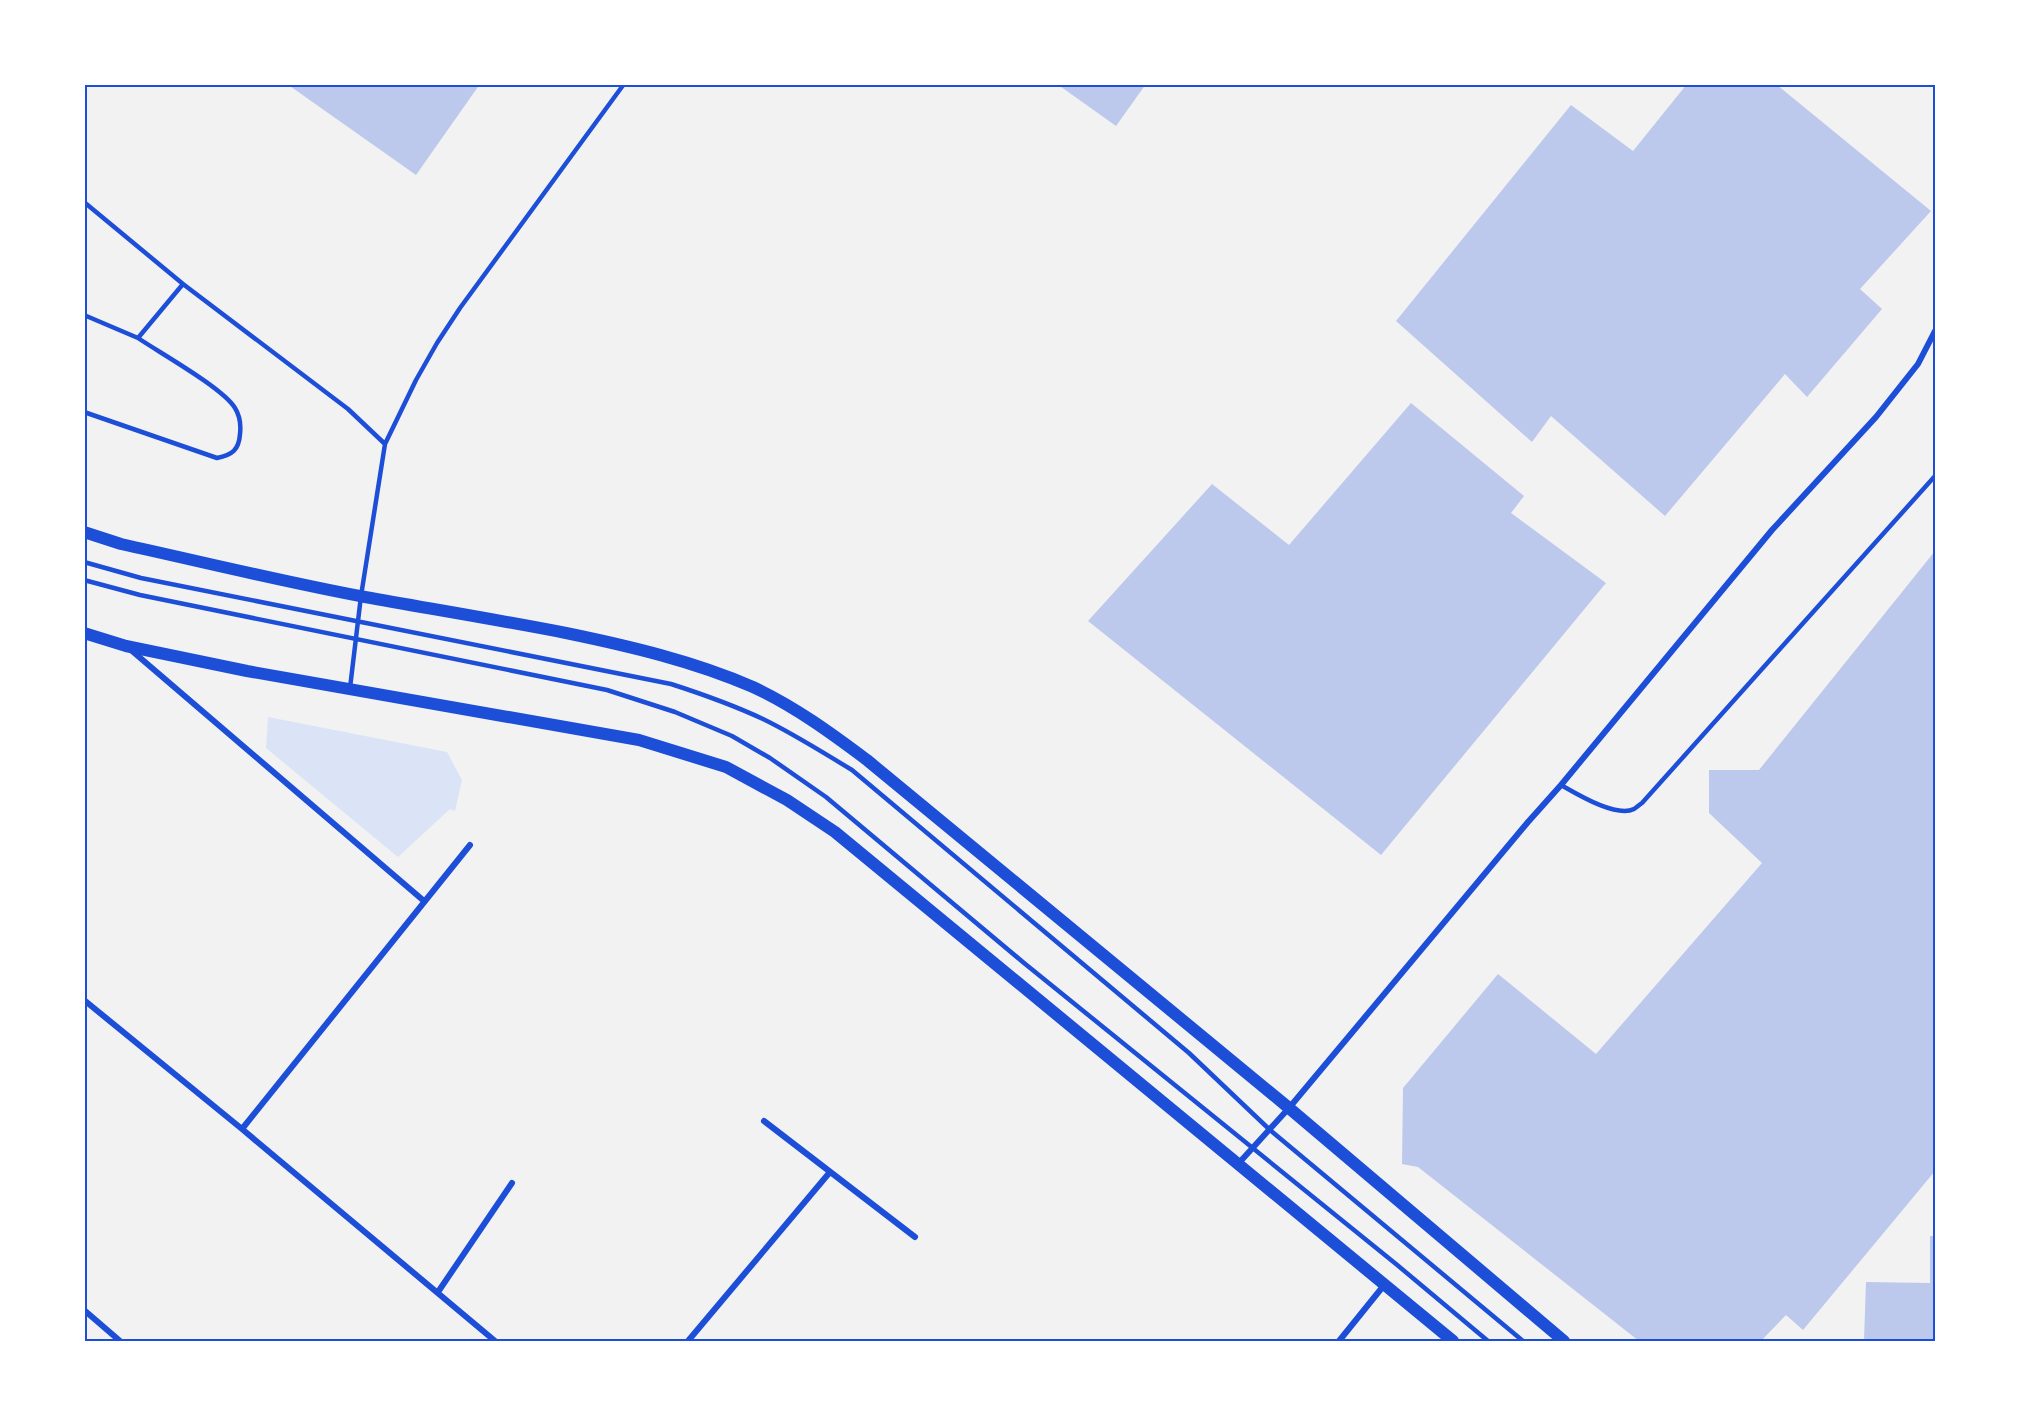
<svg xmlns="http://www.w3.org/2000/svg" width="2019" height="1425" font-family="'Times New Roman',serif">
<rect width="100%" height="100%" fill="#f2f2f2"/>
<!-- green -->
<path fill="#dbe4f7" d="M268,717l179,35 15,28 -7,31 -5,-2 -52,48 -132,-109z"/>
<!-- building -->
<path fill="#bdc9ec" d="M287,84h193l-64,91z
M1057,84h89l-30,42z
M1687,84h89l155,127 -71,78 22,20 -75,88 -22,-23 -120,142 -114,-100 -19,26 -136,-121 175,-216 62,46z
M1411,403l113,93 -13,17 95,70 -225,272 -293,-234 124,-137 77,61z
M1935,551v620l-132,159 -17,-15 -25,26h-122l-221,-174 -16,-3 1,-76 95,-114 98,80 166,-191 -53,-50v-43h50z
M1930,1236h5v105l-71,-1 2,-58 64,1z"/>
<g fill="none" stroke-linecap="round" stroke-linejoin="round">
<!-- service -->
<path stroke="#1d4ed8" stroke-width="4.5" d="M84,202l99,82 165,125 37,35
M84,315l54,23 45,-54
M84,412l133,46c15,-3 22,-8 23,-24 1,-9 0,-18 -5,-26 -12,-20 -75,-55 -97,-70
M84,562l57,16 530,106c31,10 62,21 92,35 31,15 59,33 89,51l337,283 81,77 253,211
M84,580l56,15 467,95 68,22 57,24 38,22 56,39 198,166 372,301 92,77
M350,688l11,-92 24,-152 31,-64 21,-37 23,-35 164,-224
M1561,785c16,9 55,33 73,24 3,-2 5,-4 8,-6l293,-327"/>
<!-- minor -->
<path stroke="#1d4ed8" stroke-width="6" d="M131,650l293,251
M84,1000l158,129 253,212
M764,1121l151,116
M242,1129l228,-284
M1238,1164l51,-56 239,-286 33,-37 211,-255 104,-113 42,-53 17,-33
M438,1292l74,-109
M84,1310l36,31
M688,1341l142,-169
M1339,1341l46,-57"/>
<!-- secondary -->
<path stroke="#1d4ed8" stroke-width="12" d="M84,532l37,12c82,18 163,38 244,53 67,12 134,23 201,36 63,13 127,28 187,54 41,19 78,46 114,73l422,348 275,233
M84,633l42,13 121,25 392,69 87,27 61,33 48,32 618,509"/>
</g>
<!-- border -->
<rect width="2019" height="1425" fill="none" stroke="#ffffff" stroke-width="171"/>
<rect x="86" y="86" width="1848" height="1254" fill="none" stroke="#1d4ed8" stroke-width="2"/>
</svg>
